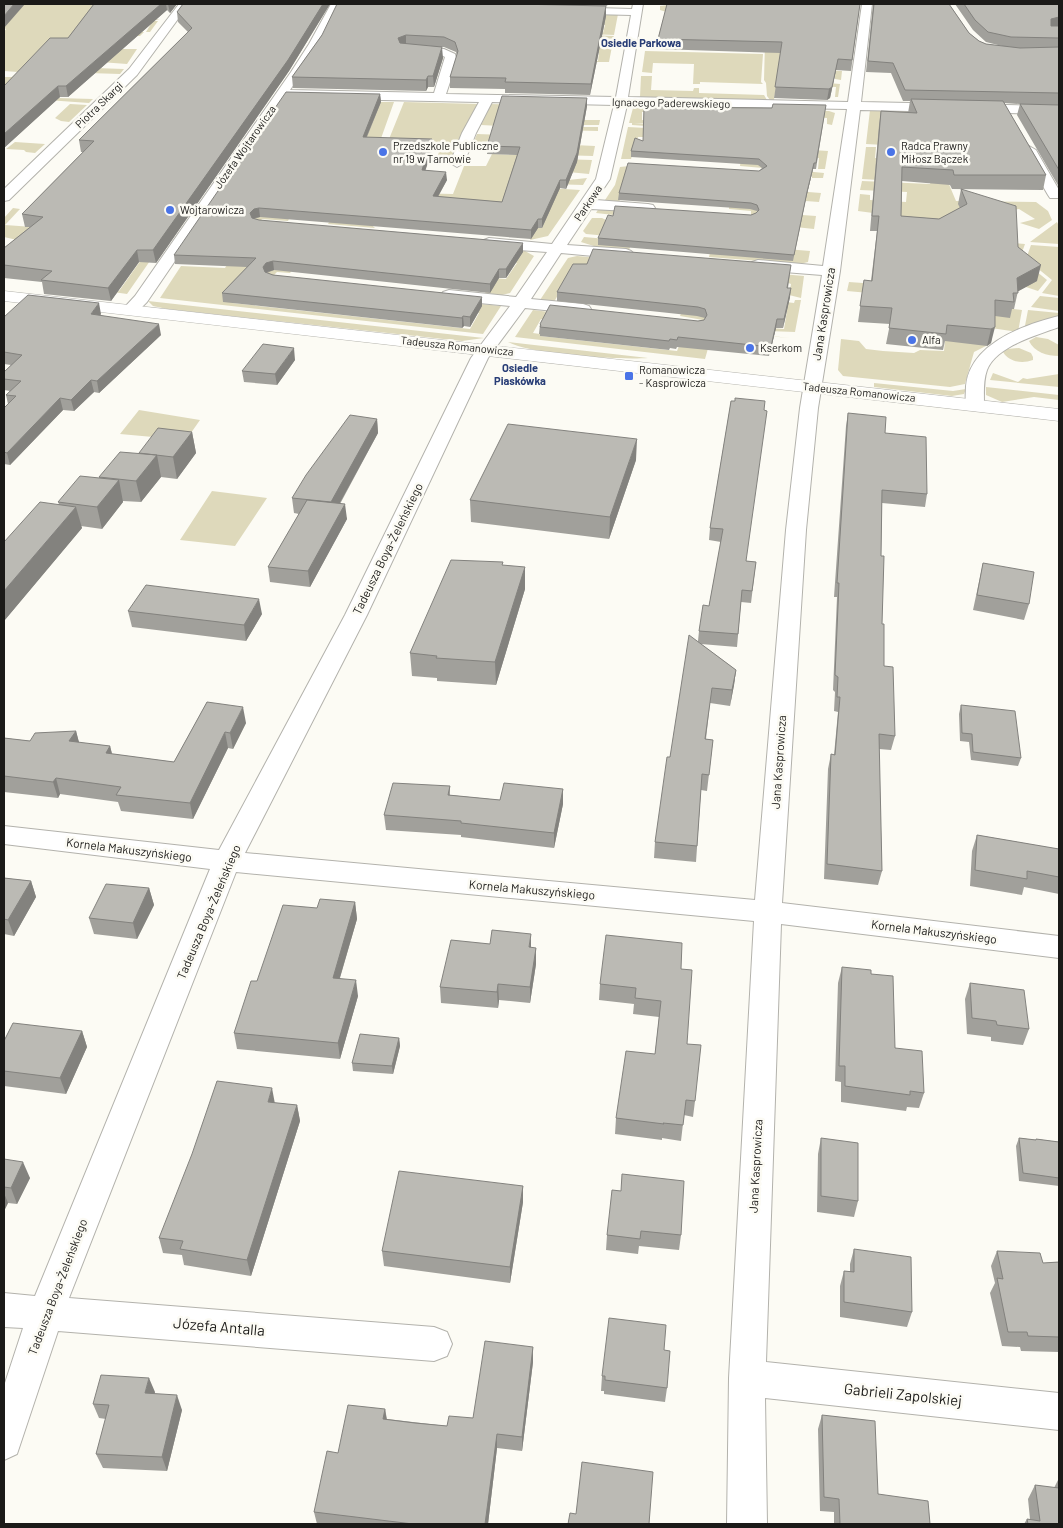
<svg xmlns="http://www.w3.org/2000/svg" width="1063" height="1528" font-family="Barlow,sans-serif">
<rect width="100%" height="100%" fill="#fcfbf4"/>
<!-- green -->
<path fill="#ded9bb" d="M4,4h99l2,14 55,1 -10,2h8l-8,11h-4l6,-10 -37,9 29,1 -4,4h-28l-10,13h35l-10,15 -27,-2 -5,6 29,1 -4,5 -32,-1 -31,25 36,1 -4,4 -70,-5 -11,-14 -4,1v-8h8l6,-5 -14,-1v-39l2,-3 -2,-1z
M676,4h101l26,65 39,2 -1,9 -6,-1v-5l-32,7 37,3 -2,13h-3l1,-10 -19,-1 -42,7 -1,7h-4l-3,-4 -1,-13 -2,-3 1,-38 -105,-32v-4z
M608,13l10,1 -4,21 -24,-1 13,-1 2,-8 -20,-1z
M590,35l24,1 -5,26h-22l11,-1 1,-8 -20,-1z
M645,51l118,3 -2,28 2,2 -63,-2v2h-7l1,-20 -41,-1 -1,10 -10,-1z
M641,76h11l-1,14 42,1 1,-3h5v5l65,2 3,5 -127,-3z
M359,102h35l-15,42 -90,46 164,4 11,-28h22l6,-12 23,1 2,-14 -29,-1 -4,9 -13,-1 6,-14 28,1 18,-8 -42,-2 10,-21 45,1 48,15h16l-1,5h-16v2h15v4l-42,-1 -24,13 63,3 -2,10 -33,-1 -1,4 33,1 -3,14 -21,-2 -9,9 28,-3 -4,7 -33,-1 -1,4 31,2 -32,46 -18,4 6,-12h6l6,-14 -183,5 10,9 -47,-4 5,-9 -41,-3 -4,9 -26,-2 -4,5 267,27 9,5 -24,37 -8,2 -17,-2 8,-15 13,1 11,-16 -209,-11 -18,21 -13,-1 -10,10 -35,21 238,26 9,-16 -14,-2 6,-8 30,3 -18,28 -323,-36 21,-32 44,2 8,-13 -51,9 76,-54z
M404,102l75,2 -25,59 -19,2 6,-20 -54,-1z
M70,104l17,1 -18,17 -8,-1 -6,-3z
M637,107h18v4l-13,1v8l9,1v2l-17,1h20l115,-14 60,1 6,2 -3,12 -5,-1v-6l-30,-2 -30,31 61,4 -3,18h-7l1,-11 -29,-2 -26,11 60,6 -1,5h-11v-3l-38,-3 -4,17 51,4 -2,9 -53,-4 9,15 41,3 -2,13 -47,-5 -5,23 48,4 -2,11 -8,2 -91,-7 2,-9 -72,-24 -10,26 -32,-3 -16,-5 3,-5 23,2 1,-3 -22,-2 -3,-3 9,-13h10l4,2 17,-4 -27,-3 3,-5 152,9v-6l-22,-2v-9l-107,-9 -3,12 -14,-3 10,-15 5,-18 9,-1 134,8v-6l-23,-2 1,-8 -92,-21h-11l-7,22h-10l7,-32 18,1v-2l-14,-1v-2h-3l4,-15z
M870,110l73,1 5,71 8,19 80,1 12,9 4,9 -13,9 -19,-6 15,-4 -16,-10 -5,1v33l11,1 -5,14 27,22 -9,11 -18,-6 17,-4 -11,-7 -21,34 17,2 -4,22 -27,-4 -1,16 -16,8 -9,32 -15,3 -107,-11 -5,-6 3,-31 18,2 7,8 17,2 31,2 6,-3 24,1 2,-21 -55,-35 -44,-4 2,-9 97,7 -73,-76 -15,-2 2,-17 10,1v5l36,2 1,-10 -47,-2 2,-9 68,3 1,-3 -55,-15 -1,8 4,6 -17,-1 4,-32h10l-1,11 29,2 -2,-14 -36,-2z
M15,142l30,2 -10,9 -9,-1 -2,-2 -18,-1z
M13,208l7,1 -15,16 28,2 -16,13 -13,-3v-19z
M1057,222l2,4v18l-29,-2z
M1031,245l28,2v49l-17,-3 10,-13 -26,-21z
M89,252l63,6 -25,36 -14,-2 6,-1 22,-31 -22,-1 -12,14h-21l-8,9h-3l-6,6 -25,-3 1,-2 18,2 8,-7 -18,-3 11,-11 29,1 4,-6h-14z
M577,256l167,14 1,27 49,6 1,-3h6l-6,32 -27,-1 1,-3 15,1 3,-18 -11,-1 -69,19 83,9 -77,-7 -8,28 -190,-22 18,-27 25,3 -4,8 -13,-2 -8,14 7,1v2l137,15 6,-15 20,-16 -23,-4 5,-12 -114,-32 -17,30 -14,-2 28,-42z
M760,272l44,4 -3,22 -12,-3 2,-11z
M1040,296l19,2v13l-28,-4z
M148,301l336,37 -22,3 -295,-32 -14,-3z
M1028,310l31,3v3l-35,15z
M1036,337l12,2 11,6v11c-12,0 -25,-4 -30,-15z
M508,342l140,16c-29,2 -115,-3 -140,-16z
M1019,348l12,5 2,4v3c-11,4 -24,2 -30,-8l4,-3z
M993,373l25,9 5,-4 4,1 32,-5v13l-69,-7z
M874,383l79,8 13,-2 -2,5 -12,2 -78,-9z
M986,387l73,8v5l-25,-3 -32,5 -16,-7z
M139,410l61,10 -14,20 -66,-6z
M212,491l55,7 -32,48 -55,-6z"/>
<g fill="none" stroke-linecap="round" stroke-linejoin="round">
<!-- minor casing -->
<g stroke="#b3b2ac" stroke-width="2">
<path id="minor" d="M179,4h10l-52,71 -128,125 -5,1v-12l125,-120z
M331,4h10l-20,40 -31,46 144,3 11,-36 -4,-2 -36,-3 -2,-2 2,-2 4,-1 35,2 11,5 2,7 -11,33 170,3 15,-82 -115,-3 -5,-3 2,-5h10v2l109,3 1,-5h10l-15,93 220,5 14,-98h10l-11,98 198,4v8l-199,-4 -20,161 -22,137 -12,122 -24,373 277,33v22l-278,-34 -15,438 293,31v37l-294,-32 2,126h-40l2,-146 25,-457 -518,-49 -167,426 365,29 13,5 5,12 -5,12 -13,5 -376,-30 -41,123 -13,6v-74l19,-58 -19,-1v-34l31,3 175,-427 -206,-25v-18l215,24 126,-235 126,-257 39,-52 -61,-6 -6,-2 -2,-3 2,-3 6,-2 67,7 31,-45 -58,-4 -5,-2 -3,-3 3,-3 5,-2 63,6 44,-65 18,-74 -122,-3 -16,31 -12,30 -7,4 -7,-4 12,-30 17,-31 -193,-4 -139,204 -11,11h-12l-2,-3 13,-14 156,-224 18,-28zM627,105l220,4 -24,157 -65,-6 -6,2 -2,3 2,3 6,2 64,5 -22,133 -14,122 -31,370 -510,-47 122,-238 121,-257 37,-50 58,6 6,-2 2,-3 -2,-3 -6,-2 -52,-5 30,-46 65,6 5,-2 3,-3 -3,-3 -5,-2 -59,-4 24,-36 57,3 5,-1 2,-3 -2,-3 -5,-1 -52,-4 14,-21z
M1029,146l7,4 23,40v8h-9l-2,-3 -26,-45z
M1059,316v11c-21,8 -63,19 -72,43 -4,11 -3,23 -3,35l-3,4 -6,1 -6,-1c-5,-6 -3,-15 -3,-23 4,-42 57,-61 93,-70z"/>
</g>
<!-- tertiary casing -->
<g stroke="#b3b2ac" stroke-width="1">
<path id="tertiary" d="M4,291l1055,118v12l-1055,-120z"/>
</g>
<!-- minor -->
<use href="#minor" fill="#fff" fill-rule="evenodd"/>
<!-- tertiary -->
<use href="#tertiary" fill="#fff" fill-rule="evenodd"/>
</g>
<!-- wall -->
<path fill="#a1a09b" d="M94,4h83l-7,9 -3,-3 -99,87h-8l-56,51v-62l64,-48z
M183,4h147l-41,67 -133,192 -17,-1 -28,39 -67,-7 -2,-12 -38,-4v-30l26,-21h-5l-3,-13 61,-62h-2l-2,-12 109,-108 -10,-10 -1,-10z
M524,4h84l-1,2h-1v10l-16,79 -85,-2v-4l-55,-1v-11l7,-21 -1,-4 -12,-5h-8l7,11 -9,29h-6l-2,4 -133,-3 -1,-11 30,-42z
M662,4h198l-9,67 -15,-1 -6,28 -3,2 -53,-2 7,-45 -123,-4v-10l9,-34z
M873,4h76l20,29 10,8 7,3 16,2 -16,-4 -13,-12 -18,-26h104v183l-42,-72 3,-11 -16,-1 42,72 -3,15 -91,-1 -2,-4 -48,-4 -1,35 38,3 21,-11 -2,-4 3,-15 57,58 19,34 -19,10 -4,18h-2l-2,9 -15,-2 -4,27 -4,3 -42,-5 -2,9 -57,-6 4,-20 -32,-2 6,-42 7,1 6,-50h-7l9,-106 2,-14 27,2 2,-12h-7l-12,-28 -25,-1z
M380,94l1,8 -14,35 66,10 -8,23 22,10 -9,17 64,5 15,-47 -30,-1v-8l100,-48v8l-10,56 -11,27 -6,-1 -18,40h-4l-7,11 -271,-22 -6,2 5,1 264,32 -17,26h-7l-9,15 -216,-23 -7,3 6,2 209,31 -12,21 -6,-1 -2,2 -239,-26 -1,-9 25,-26 -72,-3 -1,-9z
M826,105l-10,64h-3l-7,29 -13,63 -195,-16v-7l15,-22 138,-1 5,-2 1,-1v-1l-7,-2 -132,-9 1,-7 140,-22 3,-3 -4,-3 -127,-8v-6l12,-10 129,-33z
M791,265l-3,23 2,9 -7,31h-7l-7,28 -92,-9 -1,2 -6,-1 -1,2 -129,-14v-2h-1l1,-10 158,-3 6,-1 1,-2 -8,-2 -140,-15v-9z
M101,314l-1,1 61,20 -62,58 -5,-1 -20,19 -11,-1 -53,55 -6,-1v-56l4,-4 -2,-9 4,-4 -6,-1v-18l7,-7 -7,-1v-47z
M295,360l-18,25 -33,-3 -2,-11z
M731,401l15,160 10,1 -5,41 -10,-1 -4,45 -36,-3 35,26 -2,15 -4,21 -20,-3 -4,36 7,1 -6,51 -6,-1 -5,72 -42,-4 1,-16 15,-85 28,-116 1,-10 10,-25 12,-64 -12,-2 1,-12z
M848,413l37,20 42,61 -2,13 -43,-4 -1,53 1,68 2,42 11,70 -4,14 -12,-1 3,122 -4,14 -54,-6 4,-110 3,-15 3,1 4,-43 -4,-1 1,-19 -2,-2 4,-93h-3l12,-171z
M377,419l1,14 -38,71 7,15 -37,68 -40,-5 -2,-15 31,-53 -5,-1 -2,-15z
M192,432l4,21 -19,26 -16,-2 -20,25 -18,-1v1l-21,27 -21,-3 1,2 -78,93v-79l55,-38 -1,-2 41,-24v-1l40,-23z
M636,460l-27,79 -138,-17 -1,-22z
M983,563l46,41 -5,16 -51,-10z
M525,567v22l-29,96 -59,-4v-3l-25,-2 -2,-23z
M128,611l134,3 -16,27 -114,-14z
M207,702l39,21 -13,26 -5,-1 -35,71 -72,-8 -3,-9 -58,-8 -2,4 -54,-6v-54l26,3 46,-10 3,12 31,3 2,8 62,8z
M961,705l60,53 -3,8 -47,-6 -2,-18 -9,-1 -1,-27z
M450,786v9l50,5 63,-11v15l-9,44 -93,-11v-2l-75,-5 -2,-15z
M977,835l81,14 1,-6v51l-35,-7 -2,8 -52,-9 2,-35z
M4,878l27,3 5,16 -22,39 -10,-2z
M149,888l5,17 -17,34 -43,-5 -5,-16z
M355,902l2,17 -17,59 18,18 -18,63 -103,-10 -3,-16 23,-52 60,-73z
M490,944l46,4v16l-6,39 -31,-3 -1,8 -57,-5 -1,-16z
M842,967l29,7 24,74 29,45 -5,15 -12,-1 -1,4 -65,-9v-20l-6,-1 3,-98z
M681,969l6,75 8,57 -2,16 -9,-2 -3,26 -19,-3v2l-47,-6 1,-16 39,-64 4,-37 -26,-3 1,-10 -35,-4 1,-16z
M970,983l59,46 -6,16 -32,-4v-4l-24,-3 -2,-35z
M82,1031l5,16 -21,47 -62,-8v-45z
M399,1038l1,8 -7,28 -40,-3 -1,-8z
M275,1103l22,2 3,16 -49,155 -67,-11 -2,-10 -19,-2 -4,-15z
M821,1138l37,63 -4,16 -37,-5 1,-58z
M1019,1138l17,2v-1l23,3v44l-40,-5 -3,-35z
M4,1159l26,19 -13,26 -9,-1 -4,8z
M523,1186v16l-13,81 -126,-17 -2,-15z
M621,1191l60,44 -2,15 -40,-4 -1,8 -32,-4 1,-15z
M854,1249l58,63 -5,15 -67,-10v-31l4,-15 6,1v-8z
M997,1251l46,12 16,-1v90l-38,-1 -1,-4 -18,-1 -12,-53 5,-10 -4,-17z
M533,1347v15l-11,89 -25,-3 -9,76h-171l-3,-12 24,-59 47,-44 2,10 60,7 26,-8z
M664,1350l3,38 -2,14 -61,-8v-3h-3l1,-15z
M155,1392l-1,2 28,16 -15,61 -64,-3 -7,-14 10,-35 -7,-1 -6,-14z
M822,1415l56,79 52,30h-96v-12l-14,-1 -2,-82z
M1058,1480h1v44h-35l3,-5h3l-2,-20 7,-14 19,3z"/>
<!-- shaded-wall -->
<path fill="#83827e" d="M14,4h11l-21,24v-12z
M161,4h5l1,6 -99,87 -2,-11z
M168,4h9l-7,9z
M323,4h7l-41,67 -133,192 -3,-13z
M606,6v10l-16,79 1,-11z
M1059,17v10l-11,2 3,-10z
M406,35v10l-7,4 -1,-11z
M442,47l1,11 -9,29 -1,-11z
M838,59l-2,11 -6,28 -3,2 2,-11z
M428,76v11l-2,4v-11z
M58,86l2,11 -56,51v-14z
M380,94l1,8 -18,43v-8z
M587,98v8l-10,56 -11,27v-9z
M432,139l1,8 -10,31 -1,-8z
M814,163l-1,6 -7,29 -13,63 14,-69z
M446,172l1,8 -14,25v-9z
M560,180v8l-18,40v-9z
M259,208l1,9 -5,1 -4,4 -1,-9 4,-4z
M538,219v9l-7,11v-9z
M523,243v9l-17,26v-9z
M137,250l2,12 -28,39 -3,-13z
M273,261l1,9 -7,2 -3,4 -1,-9 3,-4z
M1041,265l-4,16 -22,12 2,-15z
M499,269v9l-9,15v-9z
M791,288l-1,9 -7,31 1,-9z
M482,297v9l-12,21v-10z
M99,303l2,11 -8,11 -2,-11z
M463,316l1,10 -2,2v-10z
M777,319l-1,9 -7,28 2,-9z
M159,324l2,11 -62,58 -2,-12z
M995,327l-4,16 -4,3 4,-17z
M294,348l1,12 -18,25 -2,-11z
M91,380l3,12 -20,19 -3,-11z
M60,398l3,12 -53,55 -3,-12z
M377,419l1,14 -46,84 -1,-15z
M192,432l4,21 -19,26 -4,-22z
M637,439l-1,21 -27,79 1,-22z
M157,455l4,22 -20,25 -5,-21z
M119,480l4,22 -21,27 -5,-22z
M345,504l2,15 -37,68 -2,-16z
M76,507l6,21 -78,93v-30z
M525,567v22l-29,96 -1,-23z
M259,599l3,15 -16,27 -2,-16z
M736,670l-2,15 -4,21 2,-16z
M243,707l3,16 -13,26 -3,-16z
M76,731l4,15 -11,-5z
M225,732l3,16 -35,71 -3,-16z
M110,746l4,16 -8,-9z
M56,778l4,16 -2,4 -5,-16z
M563,789v15l-9,44v-15z
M31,881l5,16 -22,39 -6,-16z
M149,888l5,17 -17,34 -4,-16z
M355,902l2,17 -22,75 -2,-16z
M531,934v16l-2,-3z
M536,948v16l-6,39v-16z
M356,980l2,16 -18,63 -2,-16z
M498,984l1,16 -1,8 -1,-16z
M82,1031l5,16 -21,47 -6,-16z
M399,1038l1,8 -7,28 -1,-8z
M272,1088l3,16 -7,-2z
M297,1105l3,16 -49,155 -4,-16z
M23,1162l7,16 -13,26 -6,-16z
M523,1186v16l-13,81v-16z
M4,1193l4,10 -4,8z
M533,1347v15l-11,89v-14z
M149,1378l6,14 -4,16 -6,-15z
M177,1395l5,15 -15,61 -5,-14z
M385,1409l2,14 -4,-4z
M497,1434v14l-9,76h-3z"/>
<!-- building -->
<path fill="#bbbab4" stroke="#83827e" d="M4,4h10l-10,12z
M94,4h67l-95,82h-8l-54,48v-48l46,-48h18z
M183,4h140l-35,56 -135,190h-16l-29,38 -67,-8 11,-9 -48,-6v-17l39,-31 -21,-3 72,-73 -15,-1 113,-112 -15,-16z
M337,4h179l90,2 -15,78 -86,-2 1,-4 -56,-1 8,-26 -3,-9 -11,-5 -38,-2 -8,3 2,5 42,4 -9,29h-5l-2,4 -134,-3 30,-42z
M667,4h193l-8,56 -14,-1 -6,28 -3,2 -54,-2 7,-45 -124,-3z
M874,4h75l20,29 10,8 7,3 34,4 39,-1v46l-154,-3 -12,-27 -25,-2z
M964,4h95v13l-8,2v7h8v12l-48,-1 -23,-5 -13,-12z
M286,92l94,2 -17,43 69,2 -10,31 24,2 -13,24 69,6 18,-55 -33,-1 15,-50 85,2 -10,55 -11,27h-6l-18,39h-4l-7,11 -272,-22 -5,1 -4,4 2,5 7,2 264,23 -17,26h-7l-9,15 -217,-23 -7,2 -3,4 2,5 8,3 209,22 -12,20 -7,-1 -1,2 -240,-25 34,-35 -82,-3z
M911,99l92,2 43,74h-92l-1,-5 -51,-3 -1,49 38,3 28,-15 -6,-15 55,17 2,41 23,18 -24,13 1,15h-5l1,9 -19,-2v27l-4,2 -44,-4 -1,9 -57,-6 3,-20 -32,-2 4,-26 8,1 7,-65h-7l9,-105 36,2z
M773,104l53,1 -10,58h-2l-7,29 -13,63 -196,-17 10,-23 5,1 2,-10 136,9 5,-2 3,-3 -2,-5 -6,-2 -132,-10 9,-30 131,8 8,-5 -8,-7 -128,-8 4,-13 8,3 1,-34 128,1z
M1020,104l39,1v65z
M593,249l198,16 -4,23h4l-7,31h-7l-6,28 -93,-10 -1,3 -7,-1 -1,2 -129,-14 1,-2 -1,-1 10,-19 148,16 6,-1 3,-5 -2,-6 -7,-2 -141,-15 16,-28h14z
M28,295l71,8 -8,11 68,10 -62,57 -6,-1 -20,20 -11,-2 -53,55 -3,-1v-44l12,-12 -10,-1 15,-14 -17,-2v-7l18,-17 -18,-3v-35z
M263,344l31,4 -19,26 -33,-3z
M735,398l30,3 -1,9 3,1 -21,150 10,1 -4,29 -10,-1 -4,44 -39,-3 4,-26 6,1 14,-77 -13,-1 21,-127h4z
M848,413l38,4 -1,16 41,4 1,57 -45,-4 -1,66h3l-2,68h2v42l9,1 2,69 -16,-2 3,137 -55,-7 4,-110 4,1 5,-58h-3l1,-20 -3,-2 4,-92h-2z
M350,415l27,4 -46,83 -39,-4 14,-23z
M508,424l129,15 -27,78 -140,-17z
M158,428l34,4 -19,25 -34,-4z
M120,452l37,3 -21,26 -37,-4z
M80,476l39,4 -22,27 -39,-5z
M307,500l38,4 -37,67 -40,-4z
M40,502l36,5 -72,84v-49z
M451,560l52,2 -1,3 23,2 -30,95 -59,-4 1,-2 -27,-3z
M983,563l51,9 -5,32 -52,-9z
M146,585l113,14 -15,26 -116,-14z
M689,635l47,35 -4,20 -20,-2 -7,51 8,1 -4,35 -7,-1 -5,72 -42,-4 12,-85h3z
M207,702l36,5 -13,26 -5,-1 -35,71 -74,-8 5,-8 -65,-9 -3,4 -49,-6v-38l26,3 5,-8 41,-2 -7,10 41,5 -4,7 68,9z
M961,705l54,6 6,47 -48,-6 -1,-18 -10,-1z
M393,783l57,3 -2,9 52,5 4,-17 59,6 -9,44 -93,-10v-2l-77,-6z
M977,835l82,14v28l-32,-6v8l-52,-9z
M4,878l27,3 -23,39 -4,-1z
M106,884l43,4 -16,35 -44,-5z
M320,899l35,3 -22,76 23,2 -18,63 -104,-10 17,-52h6l26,-76 34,3z
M492,930l39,4 -2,13 7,1 -6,39 -32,-3 -1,8 -57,-5 11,-47 39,4z
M606,935l76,8 -1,26 11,1 -5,74 14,1 -6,56 -9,-1 -3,25 -20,-2 1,1 -48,-6 10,-67 29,3 6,-53 -26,-3 1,-10 -36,-4z
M842,967l29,3v4l22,2 2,72 27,3 2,42 -14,-2v4l-65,-9v-20h-6z
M970,983l54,7 5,39 -32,-4 -1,-4 -24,-3z
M13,1023l69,8 -22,47 -56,-7v-30z
M360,1034l39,4 -7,28 -40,-3z
M217,1081l55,7 -4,14 29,3 -50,155 -67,-11 3,-8 -24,-3 33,-84z
M821,1138l37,5v58l-37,-5z
M1019,1138l17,2v-1l23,3v36l-36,-5z
M4,1159l19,3 -12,26 -7,-1z
M399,1171l124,15 -13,81 -128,-16z
M622,1174l62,7 -3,54 -40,-4 -1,8 -33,-4 5,-45 9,1z
M854,1249l57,8 1,55 -68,-10v-31l10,1z
M997,1251l43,2 3,10 16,-1v75l-31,-1 -1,-4h-19l-11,-54 6,1z
M609,1318l57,7 -2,25 6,1 -3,37 -62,-8v-4h-3z
M485,1341l48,6 -11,90 -25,-3 -12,90h-72l-99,-12 13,-61 11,2 10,-48 37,4 -2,10 32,4 32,3 2,-10 24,2z
M101,1375l48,3 -4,15 32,2 -15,62 -66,-3 13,-49 -16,-1z
M822,1415l53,6 3,73 50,7 2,23h-90l-1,-25 -15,-2z
M582,1462l71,10 -4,52h-81l2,-11 6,1z
M1035,1485l24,3v36h-31l-1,-5 13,2z"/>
<!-- markers -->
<g fill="#4a74e7" stroke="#fcfbf4" stroke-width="2">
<circle cx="383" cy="152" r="5"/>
<circle cx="891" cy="152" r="5"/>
<circle cx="170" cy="210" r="5"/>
<circle cx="912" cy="340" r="5"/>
<circle cx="750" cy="348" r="5"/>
<rect x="624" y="371" width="10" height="10" rx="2.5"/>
</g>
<g text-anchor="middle" stroke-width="5" stroke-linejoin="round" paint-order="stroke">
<!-- far-neighbourhood labels -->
<g font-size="11" font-weight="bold" fill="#283d76" stroke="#fcfbf4">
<text x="641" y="47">Osiedle Parkowa</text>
<text x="520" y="372">Osiedle<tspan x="520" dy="13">Piaskówka</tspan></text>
</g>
<!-- far-street labels -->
<g font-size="11" fill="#1b1a18" stroke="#fcfbf4">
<text transform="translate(671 103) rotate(1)" y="4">Ignacego Paderewskiego</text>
<text transform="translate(99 105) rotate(-44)" y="4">Piotra Skargi</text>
<text transform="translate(245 147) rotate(-55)" y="4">Józefa Wojtarowicza</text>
<text transform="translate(588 203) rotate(-56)" y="4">Parkowa</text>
<text transform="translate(457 346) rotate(6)" y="4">Tadeusza Romanowicza</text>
<text transform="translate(859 392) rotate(6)" y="4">Tadeusza Romanowicza</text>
</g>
<!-- far-poi labels -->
<g font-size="11" fill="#1b1a18" stroke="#fcfbf4" text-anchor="start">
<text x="393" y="150">Przedszkole Publiczne<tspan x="393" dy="13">nr 19 w Tarnowie</tspan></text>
<text x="901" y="150">Radca Prawny<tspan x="901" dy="13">Miłosz Bączek</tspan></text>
<text x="180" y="214">Wojtarowicza</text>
<text x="922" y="344">Alfa</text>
<text x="760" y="352">Kserkom</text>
<text x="639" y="374">Romanowicza<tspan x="639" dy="13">- Kasprowicza</tspan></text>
</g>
<!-- street labels -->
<g font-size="12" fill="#1b1a18" stroke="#fcfbf4">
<text transform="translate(824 314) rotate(-81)" y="4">Jana Kasprowicza</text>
<text transform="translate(388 549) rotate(-64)" y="4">Tadeusza Boya-Żeleńskiego</text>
<text transform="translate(779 762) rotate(-86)" y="4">Jana Kasprowicza</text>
<text transform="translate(129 850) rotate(7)" y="4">Kornela Makuszyńskiego</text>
<text transform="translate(532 890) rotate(5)" y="4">Kornela Makuszyńskiego</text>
<text transform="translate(209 912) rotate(-67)" y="4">Tadeusza Boya-Żeleńskiego</text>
<text transform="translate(934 932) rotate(7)" y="4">Kornela Makuszyńskiego</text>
<text transform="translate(756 1166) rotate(-87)" y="4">Jana Kasprowicza</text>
<text transform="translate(58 1287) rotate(-69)" y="4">Tadeusza Boya-Żeleńskiego</text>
</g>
<!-- near-street labels -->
<g font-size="15" fill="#1b1a18" stroke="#fcfbf4">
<text transform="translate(219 1327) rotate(5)" y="5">Józefa Antalla</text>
<text transform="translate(903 1395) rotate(6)" y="5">Gabrieli Zapolskiej</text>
</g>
</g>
<!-- border -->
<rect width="1063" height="1528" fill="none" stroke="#1b1a18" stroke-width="10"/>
</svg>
